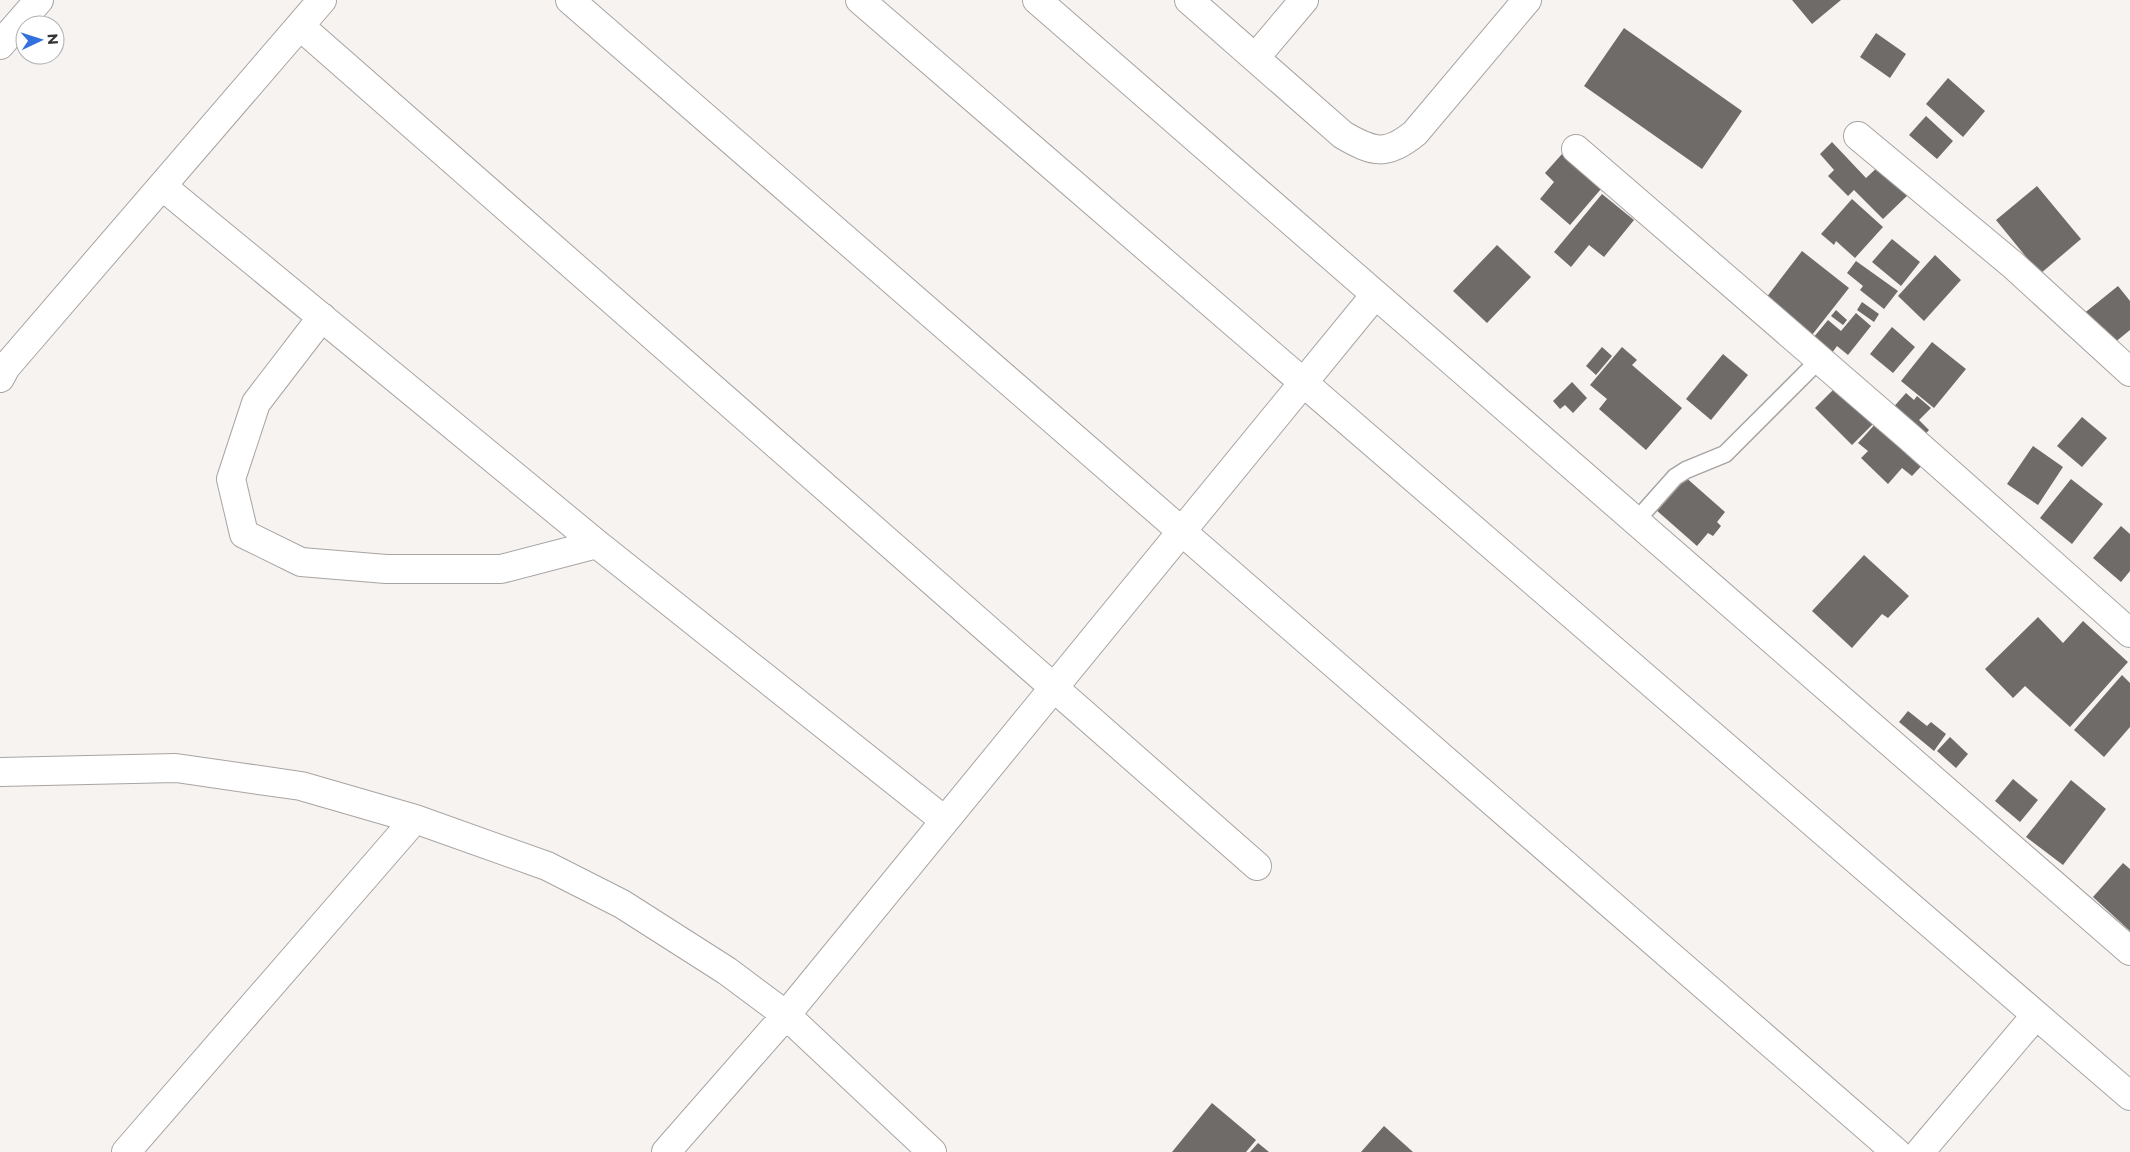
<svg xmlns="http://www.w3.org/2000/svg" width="2130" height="1152" font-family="Montserrat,sans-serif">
<rect width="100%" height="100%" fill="#f7f3f0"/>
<!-- building -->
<path fill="#6f6b69" d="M1792,0h49l-29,24z
M1624,28l118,83 -40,58 -118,-83z
M1876,33l30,21 -16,24 -30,-21z
M1948,78l37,33 -22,26 -37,-33z
M1926,116l27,25 -16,18 -28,-24z
M1832,142l34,36 15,-14 29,29 -27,26 -29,-29 -6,6 -20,-20 6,-6 -14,-16z
M1562,154l39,35 -31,36 -30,-26 14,-17 -9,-9z
M2037,186l44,53 -41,35 -44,-54z
M1602,194l32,26 -30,37 -15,-12 -18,22 -17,-15z
M1852,199l31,28 -28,31 -19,-17 -2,4 -13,-11z
M1892,239l28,23 -19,24 -29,-24z
M1497,245l34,32 -44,46 -34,-32z
M1802,251l47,37 -37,47 -46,-37z
M1935,255l26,25 -37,41 -26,-25z
M1856,261l42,30 -14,18 -24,-19 3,-4 -16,-13z
M2118,286l12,15v29l-22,18 -26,-33z
M1862,302l17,12 -5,8 -17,-12z
M1836,310l11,10 -4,5 -12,-9z
M1856,313l15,13 -23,29 -11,-9 -5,7 -19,-15 15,-18 13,11z
M1892,327l23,20 -22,26 -23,-19z
M1932,342l34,27 -32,39 -33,-27z
M1602,347l10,9 -16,19 -10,-9z
M1622,347l15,13 -5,5 50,43 -36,42 -47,-41 8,-10 -17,-14z
M1723,354l25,21 -37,45 -25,-21z
M1572,382l15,16 -14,15 -8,-8 -5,4 -7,-8z
M1838,385l37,37 -23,23 -37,-37z
M1906,393l8,7 3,-4 14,12 -12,12 10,10 -9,10 -30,-29z
M2082,417l25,21 -25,29 -25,-21z
M1877,422l50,38 -15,16 -10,-8 -14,16 -27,-26 7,-7 -10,-8z
M2033,446l30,21 -25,38 -31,-21z
M1683,475l42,37 -8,10 4,4 -8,10 -5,-3 -11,13 -42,-37z
M2071,479l32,25 -31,40 -32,-26z
M2121,526l9,8v37l-9,11 -28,-24z
M1864,555l45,41 -21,22 -6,-4 -30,34 -40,-37z
M2038,617l25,26 20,-22 45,41 -58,65 -45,-41 -12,12 -28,-29z
M2122,675l8,8v44l-26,30 -30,-27z
M1908,711l19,15 4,-4 15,12 -12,17 -35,-29z
M1950,737l18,17 -12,14 -19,-17z
M2013,779l25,21 -18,22 -25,-21z
M2071,780l35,29 -43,56 -37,-28z
M2123,863l7,6v62l-37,-34z
M1212,1103l44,37 -10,12h-74z
M1384,1126l29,26h-52z
M1258,1143l11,9h-19z"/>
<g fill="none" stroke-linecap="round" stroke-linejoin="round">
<!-- service casing -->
<g stroke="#a8a4a2" stroke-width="19">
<path id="service" d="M1635,522l40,-45 11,-7 39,-16 95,-95"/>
</g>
<!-- minor casing -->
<g stroke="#a8a4a2" stroke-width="30">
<path id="minor" d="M570,0l1326,1152
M860,0l1270,1096
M1189,0l154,135c31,18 44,21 72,-2l112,-133
M300,26l957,840
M0,45l39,-45
M1255,58l49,-58
M1858,136l155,129 117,107
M1576,149l332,287 222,197
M162,186l435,358 347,276
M322,317l-66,86 -25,76 13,55 57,28 85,7h115l96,-25
M0,378l6,-11 316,-367
M0,772l176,-4 125,18 114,33 132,47 75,38 105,67 59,44 146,137
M126,1152l289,-333
M666,1152l120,-137 589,-720
M1920,1152l116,-137"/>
</g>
<!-- tertiary casing -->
<g stroke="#a8a4a2" stroke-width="30">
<path id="tertiary" d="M1037,0l1093,951"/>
</g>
<!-- service -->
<use href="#service" stroke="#fff" stroke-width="16"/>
<!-- minor -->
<use href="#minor" stroke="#fff" stroke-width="28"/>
<!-- tertiary -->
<use href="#tertiary" stroke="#fff" stroke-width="28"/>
</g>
<!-- north arrow -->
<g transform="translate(40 40) rotate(86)"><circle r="24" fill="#ffffff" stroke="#afaeae"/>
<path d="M0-4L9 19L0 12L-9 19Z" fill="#3270de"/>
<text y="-8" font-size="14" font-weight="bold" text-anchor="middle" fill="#363534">N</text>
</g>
</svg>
